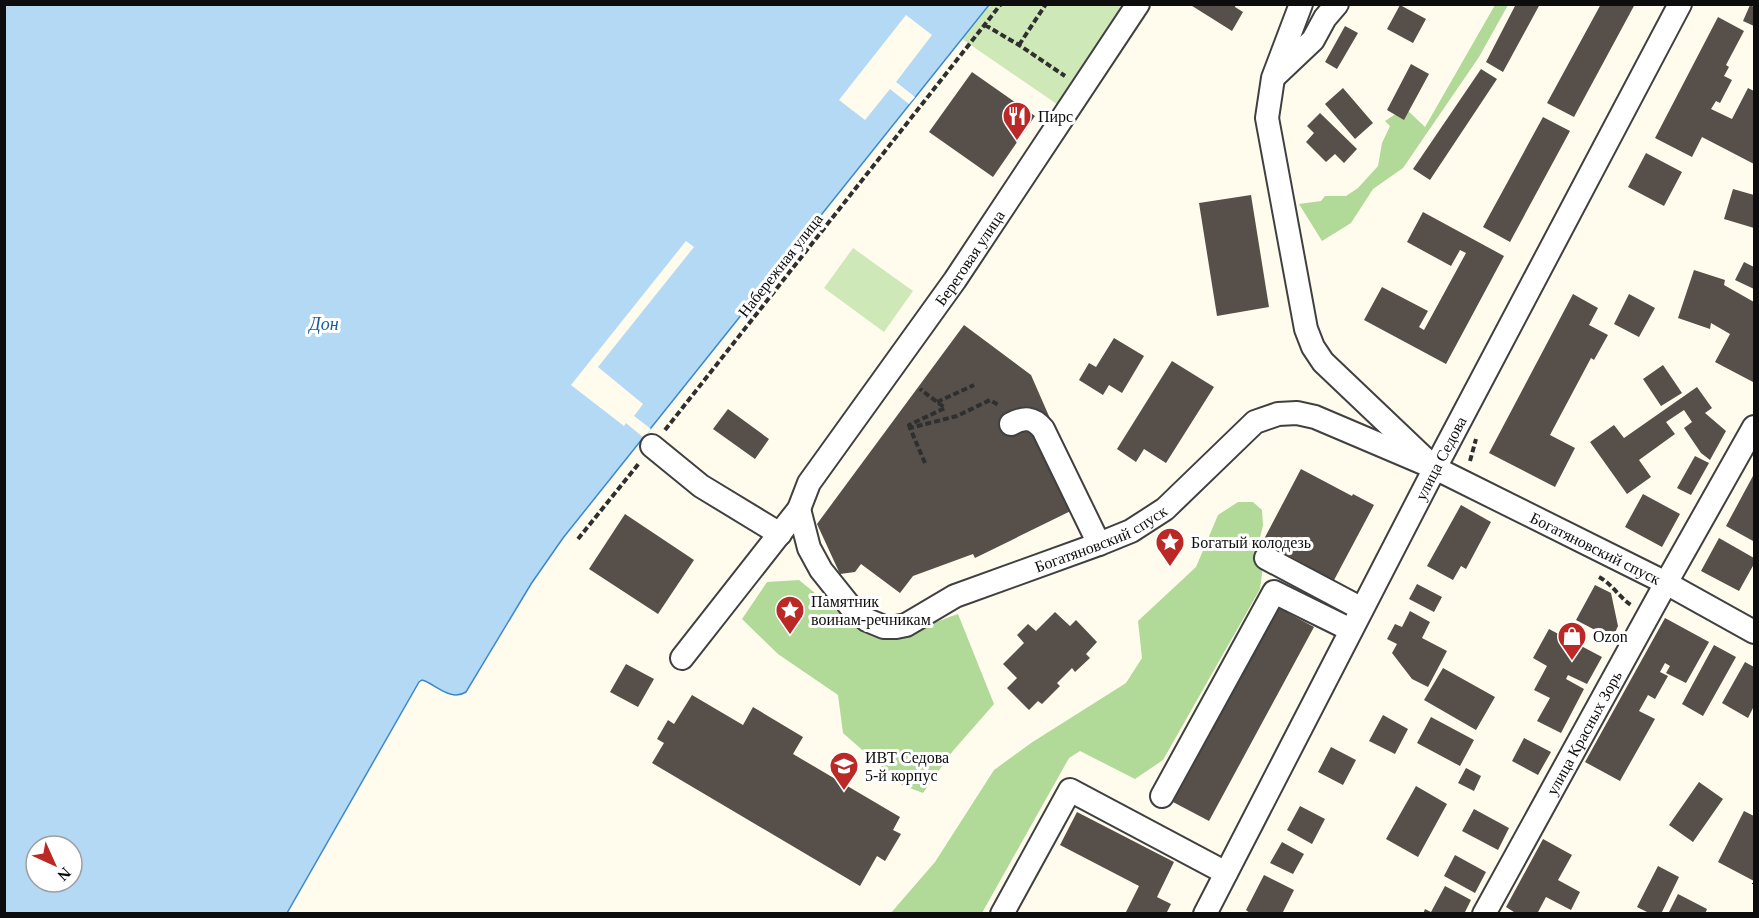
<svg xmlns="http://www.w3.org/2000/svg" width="1759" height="918" font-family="'Times New Roman',serif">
<rect width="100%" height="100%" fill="#fffcee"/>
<!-- green -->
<path fill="#cee8b8" d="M989,5h135l-63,102 -99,-68z
M853,248l60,43 -29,41 -60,-44z"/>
<!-- forest -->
<path fill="#b1d997" d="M1495,5h13l-29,52 -76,111 -30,21 -22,34 -29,18 -23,-37 22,-3 4,-5h21l12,-8 20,-22 4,-23 8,-17 -5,-5 20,-13 20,19z
M1238,502h15l9,8 1,15 -5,21 5,20 -3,23 -97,171 -28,19 -55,-28 -11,7 -87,155 -92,1 45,-52 59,-92 37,-27 95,-60 16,-25 -4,-37 58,-54 22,-52z
M799,580c18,14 62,55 84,56 18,1 57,-16 75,-22l36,90 -42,48 -29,41 -21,-8 -59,-52 -5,-38 -60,-41 -36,-35 25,-37z"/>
<!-- water -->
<path fill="#b3d9f5" stroke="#3b89cb" stroke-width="1.5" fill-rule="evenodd" d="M5,5h984l-426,533 -32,46 -65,108c-14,9 -28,-5 -41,-11l-3,-1 -3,2 -132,231 -282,1zM36,846h36v36h-36z"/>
<!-- pier -->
<path fill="#fffcee" d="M906,15l26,20 -36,47 19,15 -6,7 -19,-15 -25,31 -26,-20z
M686,241l8,6 -96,120 45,37 -9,12 17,13 -7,9 -18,-15 -2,3 -53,-41z"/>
<!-- building -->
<path fill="#564f4a" d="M1189,4h47l-1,3 8,5 -11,19z
M1516,4h24l-37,68 -17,-10z
M1601,4h34l-61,113 -27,-14z
M1400,5l26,14 -13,24 -26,-14z
M1750,5l4,2v19l-11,-5z
M1718,17l26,14 -18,34 3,2 -5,9 8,4 -12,23 -4,-2 -5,8 21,10 16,-31 6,3v73l-52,-27 -10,20 -37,-19z
M1345,26l13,7 -21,36 -12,-7z
M1411,64l18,10 -25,46 -17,-10z
M1481,69l16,10 -67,101 -17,-11z
M972,72l63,44 -42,61 -64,-45z
M1343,88l30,35 -18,16 -30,-35z
M1320,113l37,36 -13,14 -9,-9 -9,8 -20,-20 8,-9 -7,-7z
M1543,117l27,14 -60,111 -27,-15z
M1646,153l36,19 -18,34 -36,-19z
M1733,189l21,6v33l-30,-9z
M1251,195l18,112 -52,9 -18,-113z
M1423,212l81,44 -58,108 -82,-44 18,-33 46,24 -9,16 5,3 42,-77 -6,-3 -9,16 -44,-24z
M1744,262l10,5v22l-19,-9z
M1694,270l31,10 -1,5 30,17 -1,7 1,1 -1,72 -38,-20 15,-28 -19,-11 -1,6 -32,-11z
M1573,294l25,14 -9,17 19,10 -14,25 -3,-2 -41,77 25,13 -20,39 -66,-34z
M1629,294l26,14 -16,29 -25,-13z
M964,325l67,50 56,128 -112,55 -2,-4 -60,22 -13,17 -39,-29 -6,8 -15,2 -23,-50z
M1114,338l30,18 -22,37 -13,-8 -6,10 -24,-15 10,-17 7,4z
M1172,361l42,26 -48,76 -22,-14 -8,13 -19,-13z
M1663,365l19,28 -21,13 -18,-27z
M1697,387l15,21 -7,5 21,18 -16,29 -9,-7 -17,-25 8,-6 -8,-12 -18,12 9,12 -36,26 12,17 -24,17 -37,-52 24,-17 10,13z
M728,409l41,30 -14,20 -42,-30z
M1695,456l14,7 -18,32 -14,-7z
M1301,469l51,27 1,-2 21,11 -41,77 -21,-11 1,-2 -50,-28z
M1754,474v65l-1,2 -27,-15z
M1643,494l37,20 -18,33 -37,-20z
M1461,505l30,17 -25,47 -5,-3 -8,14 -26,-14z
M625,514l69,46 -36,54 -69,-45z
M1719,538l35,20v6l-15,27 -38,-20z
M1417,584l25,13 -8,15 -25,-13z
M1595,585l16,8 7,33 -6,13 -36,-19z
M1279,608l35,19 -105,194 -36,-19z
M1410,611l20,11 -8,16 25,13 -19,36 -16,-8 -20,-26 5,-9 -10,-5 8,-15 7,3z
M1055,612l15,14 6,-6 21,22 -11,12 4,4 -15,14 -3,-4 -15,15 3,3 -18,18 -4,-3 -9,9 -22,-22 10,-10 -14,-14 21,-21 -7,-8 11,-11 8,7z
M1665,618l44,24 -23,41 -20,-10 4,-7 -5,-3 -5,9 8,4 -13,23 -7,-4 -9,16 16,8 -35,62 -35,-19z
M1549,629l53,28 -15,27 -19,-9 -2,4 18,10 -23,44 -24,-12 13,-23 -16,-8 13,-24 -14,-8z
M1714,645l22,12 -33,59 -21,-12z
M1745,662l9,5v39l-6,12 -26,-15z
M626,664l28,15 -16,28 -28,-15z
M1443,668l52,29 -19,33 -52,-30z
M692,695l51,30 10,-18 50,30 -10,17 107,63 -7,13 8,4 -16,27 -8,-5 -17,30 -208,-123 12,-20 -7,-4 11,-19 6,4z
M1383,715l25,14 -13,25 -26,-13z
M1431,717l43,23 -14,26 -43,-23z
M1524,738l27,14 -13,23 -26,-14z
M1331,747l25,13 -13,25 -25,-13z
M1466,768l15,8 -7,15 -16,-8z
M1699,782l24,17 -30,43 -24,-17z
M1416,786l31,18 -29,53 -32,-18z
M1300,806l25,13 -13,25 -25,-14z
M1474,809l35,19 -11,22 -36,-19z
M1744,811l10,5v65l-36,-19z
M1077,812l97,50 -17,35 14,7 -5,10h-41l14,-28 -79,-41z
M1543,839l29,16 -14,25 22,12 -9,18 -25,-13 -9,17h-20l-11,-7z
M1282,842l22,12 -11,20 -23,-11z
M1455,855l31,17 -11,21 -31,-17z
M1658,866l21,11 -18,37h-10l-14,-7z
M1264,875l30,15 -12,24h-31l-5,-4z
M1445,886l26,14 -7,14h-41l2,-5 6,3z
M1678,894l29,15 -2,5h-37z"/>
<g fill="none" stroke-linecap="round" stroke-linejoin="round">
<!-- minor casing -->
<g stroke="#404040" stroke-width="26">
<g id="minor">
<path d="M1301,4l-28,74 -6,40 39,211 7,18 10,15 102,97"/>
<path d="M1276,75l37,-35 12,-22 12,-14"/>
<path d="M1011,424c13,-7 22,-7 32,5l56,115"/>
<path d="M652,446l49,40 79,48"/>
<path id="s1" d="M799,509l10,39 12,22 28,35 18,15 17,7h12l10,-2 49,-29 144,-52 32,-13 34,-22 90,-87 23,-8 19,-1 18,4 120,51 231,115 88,49"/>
<path d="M1266,558l96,51"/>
<path id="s2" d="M682,658l117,-149 10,-26 146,-203 183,-276"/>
<path d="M1162,796l112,-204 77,38"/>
<path d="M1002,914l68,-124 156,83"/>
<path id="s3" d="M1205,914l230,-446 245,-464"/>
<path id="s4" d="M1484,914l182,-331 88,-156"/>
</g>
</g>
<!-- path -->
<path stroke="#2f2f2f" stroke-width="4" stroke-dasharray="6 3" stroke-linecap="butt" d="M985,25l34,20 46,31
M1019,45l27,-41
M937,402l37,-17
M910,428l-1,-3 36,-17 -25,-19
M665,430l336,-426
M1470,461l6,-22
M925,463l-15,-35 47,-12 33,-16 10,6
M578,539l62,-77
M1599,577c13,7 20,20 32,28
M1754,883v1"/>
<!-- minor -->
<use href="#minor" stroke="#fff" stroke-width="22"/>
</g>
<!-- icons -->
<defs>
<g id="restaurant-pin" transform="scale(1.5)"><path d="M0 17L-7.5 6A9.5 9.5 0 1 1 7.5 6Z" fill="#bb2927" stroke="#fff"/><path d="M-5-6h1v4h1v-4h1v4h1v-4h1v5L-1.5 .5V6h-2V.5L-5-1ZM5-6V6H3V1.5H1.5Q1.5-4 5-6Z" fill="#fff"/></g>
<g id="sight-pin" transform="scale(1.5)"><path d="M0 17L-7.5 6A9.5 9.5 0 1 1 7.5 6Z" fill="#bb2927" stroke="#fff"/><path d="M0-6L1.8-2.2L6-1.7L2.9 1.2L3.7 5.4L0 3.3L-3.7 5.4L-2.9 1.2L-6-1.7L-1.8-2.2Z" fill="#fff"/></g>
<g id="shop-pin" transform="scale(1.5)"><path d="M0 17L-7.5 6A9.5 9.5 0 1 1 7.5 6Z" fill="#bb2927" stroke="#fff"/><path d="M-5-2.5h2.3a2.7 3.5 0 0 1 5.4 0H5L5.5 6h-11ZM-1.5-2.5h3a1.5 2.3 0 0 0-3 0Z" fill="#fff"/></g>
<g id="university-pin" transform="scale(1.5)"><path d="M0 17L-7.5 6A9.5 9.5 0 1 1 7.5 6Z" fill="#bb2927" stroke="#fff"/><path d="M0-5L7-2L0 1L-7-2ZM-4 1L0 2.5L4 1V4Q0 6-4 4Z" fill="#fff"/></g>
</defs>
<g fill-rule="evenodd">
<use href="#restaurant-pin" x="1017" y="116"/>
<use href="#sight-pin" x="1170" y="542"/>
<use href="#sight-pin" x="790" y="610"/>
<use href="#shop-pin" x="1572" y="636"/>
<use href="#university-pin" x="844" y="766"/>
</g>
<g text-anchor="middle" stroke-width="6" stroke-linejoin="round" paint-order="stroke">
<!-- poi labels -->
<g font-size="16" fill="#0d0d0d" stroke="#fff" text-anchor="start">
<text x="1038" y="122">Пирс</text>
<text x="1191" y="548">Богатый колодезь</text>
<text x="811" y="607">Памятник<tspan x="811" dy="18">воинам-речникам</tspan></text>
<text x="1593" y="642">Ozon</text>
<text x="865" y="763">ИВТ Седова<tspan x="865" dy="18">5-й корпус</tspan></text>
</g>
<!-- street labels -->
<g font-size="16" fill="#0d0d0d" stroke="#fff">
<text dy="6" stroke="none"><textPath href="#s2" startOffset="494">Береговая улица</textPath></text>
<text transform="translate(780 265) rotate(-52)" y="6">Набережная улица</text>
<text dy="6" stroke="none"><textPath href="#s3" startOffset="513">улица Седова</textPath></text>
<text dy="6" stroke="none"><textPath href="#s1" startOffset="388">Богатяновский спуск</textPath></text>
<text dy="6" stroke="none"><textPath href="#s1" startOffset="956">Богатяновский спуск</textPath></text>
<text dy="6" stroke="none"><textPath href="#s4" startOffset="207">улица Красных Зорь</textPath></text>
</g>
<!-- water labels -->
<g font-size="18" font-style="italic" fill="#195b9d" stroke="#fff">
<text x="324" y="330">Дон</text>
</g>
</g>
<!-- border -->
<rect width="1759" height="918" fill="none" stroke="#0d0d0d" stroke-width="12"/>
<!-- north arrow -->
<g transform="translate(54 864) rotate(135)"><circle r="28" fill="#ffffff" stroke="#9e9e9e" stroke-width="1.5"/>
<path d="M0-4.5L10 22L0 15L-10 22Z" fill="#bb2927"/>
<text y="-9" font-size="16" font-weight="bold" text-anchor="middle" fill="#0d0d0d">N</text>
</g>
</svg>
